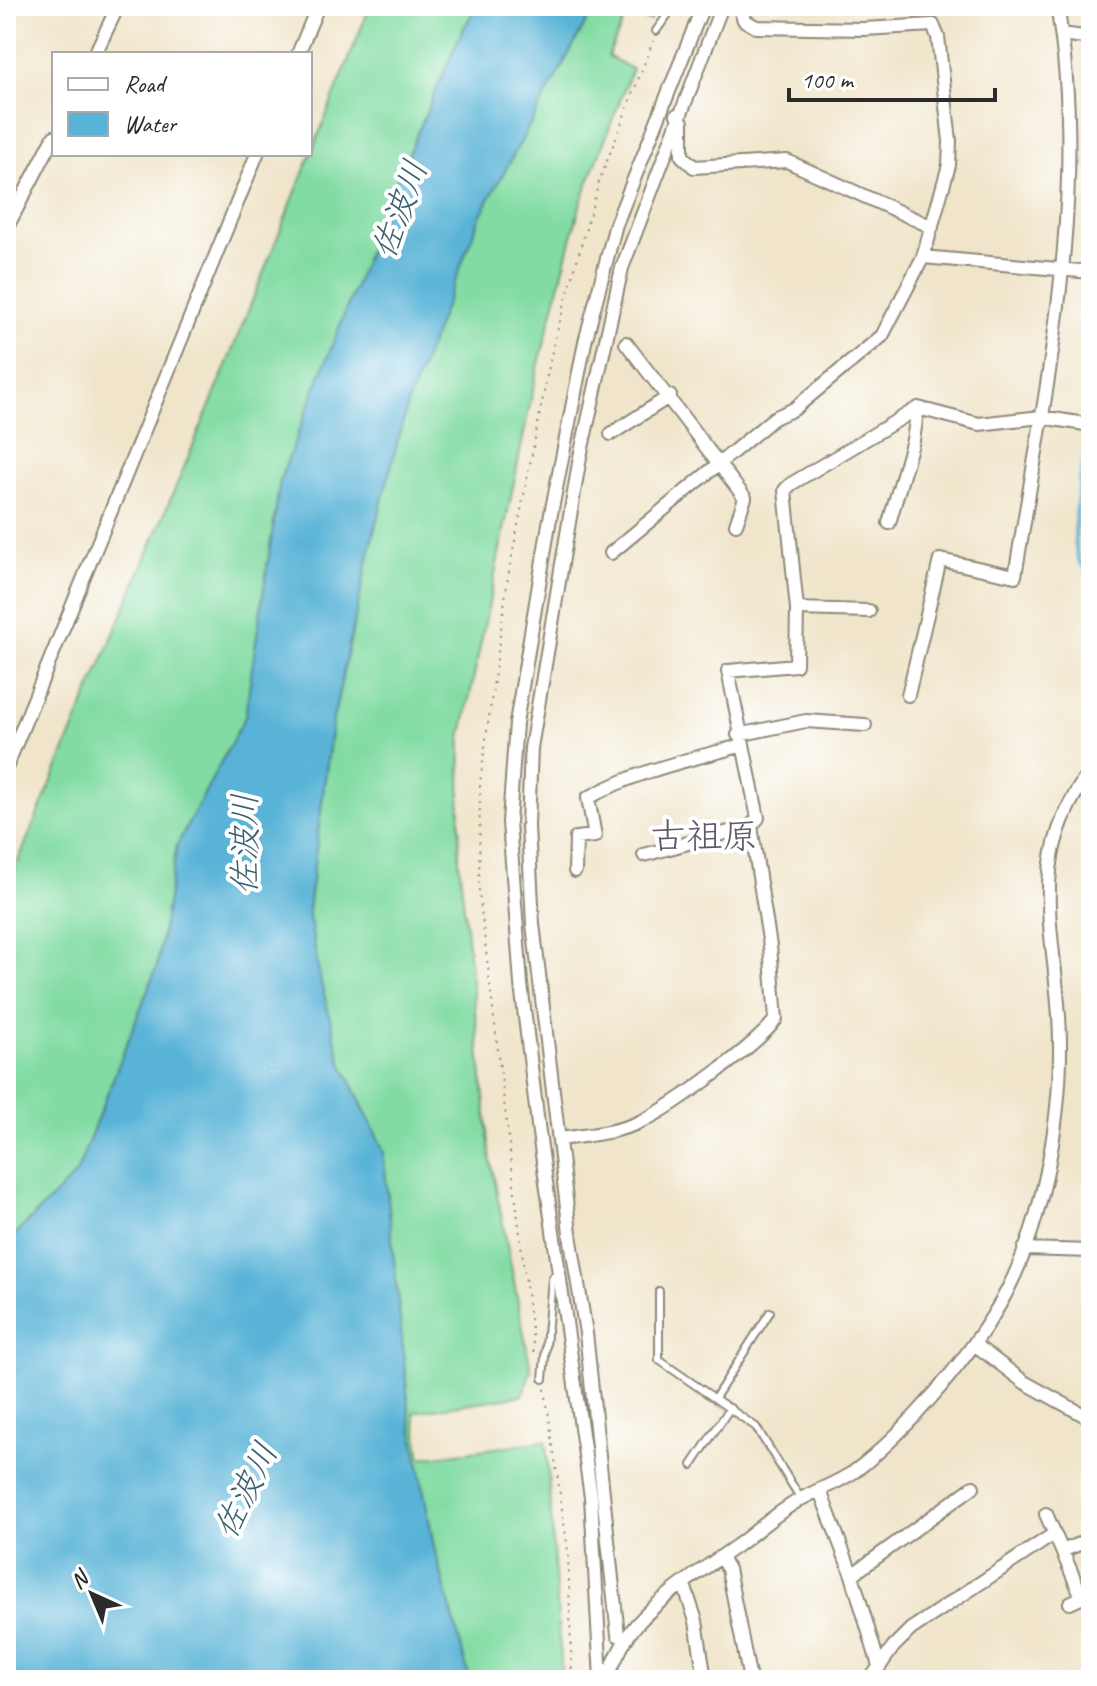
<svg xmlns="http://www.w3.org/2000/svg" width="1097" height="1686" font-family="Caveat,'Klee One',sans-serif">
<rect width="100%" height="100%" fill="#fff"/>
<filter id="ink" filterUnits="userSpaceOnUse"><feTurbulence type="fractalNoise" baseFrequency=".0125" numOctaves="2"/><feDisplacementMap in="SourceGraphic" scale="16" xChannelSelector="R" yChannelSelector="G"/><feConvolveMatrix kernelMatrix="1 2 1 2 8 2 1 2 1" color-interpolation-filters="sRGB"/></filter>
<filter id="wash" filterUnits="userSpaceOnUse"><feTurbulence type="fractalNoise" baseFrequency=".006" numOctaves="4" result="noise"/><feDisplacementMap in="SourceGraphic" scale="32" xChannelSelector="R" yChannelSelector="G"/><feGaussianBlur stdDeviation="1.8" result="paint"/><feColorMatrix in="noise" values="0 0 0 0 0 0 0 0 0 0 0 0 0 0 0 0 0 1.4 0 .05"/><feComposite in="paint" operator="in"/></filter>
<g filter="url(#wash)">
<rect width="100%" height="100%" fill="#f0e5ca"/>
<!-- grass -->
<path fill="#81dba2" stroke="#568366" stroke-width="2" d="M370,6h107l-15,25 -72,165 -110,284 -35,237 -68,128 -20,121 -81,208 -70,70v-354l208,-494z
M595,6h63l-8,15 -23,-7 -19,42 24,13 -51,133 -45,173 -75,364 -2,122 32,301 40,208 -8,25 -109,17 7,46 125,-17 16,239h-92l-36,-133 -25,-135 -26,-263 -42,-88 -21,-82 -12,-69 24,-186 42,-193 34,-129 72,-186z"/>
<!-- water -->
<path fill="#59b3d7" stroke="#426f81" stroke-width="2" d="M477,6h118l-115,210 -72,186 -34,129 -42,193 -24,186 12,69 21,82 42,88 26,263 25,135 36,133h-464v-436l70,-70 81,-208 20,-121 68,-128 35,-237 110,-284 72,-165z"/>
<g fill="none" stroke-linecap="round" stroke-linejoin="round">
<!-- stream -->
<path stroke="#59b3d7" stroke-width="4" d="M1091,435c-9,23 -22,103 -12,125 2,5 8,10 12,15"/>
</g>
</g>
<g filter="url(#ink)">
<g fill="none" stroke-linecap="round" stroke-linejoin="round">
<!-- lane casing -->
<g stroke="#8e887a" stroke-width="10">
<path id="lane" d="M656,31l18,-25
M659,1291v69l97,67 45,72
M543,1379l9,-100 4,-6
M715,1398l55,-86
M692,1465l38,-57"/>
</g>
<!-- street casing -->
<g stroke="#8e887a" stroke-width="16">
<path id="street" d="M1062,34l29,4
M95,54l23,-48
M298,54l20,-48
M677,115l5,7v34l12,11 93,-6 145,66
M6,229l48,-92
M923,257l168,15
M626,343l119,155 -9,26
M611,434l59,-38
M889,523l24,-83 5,-32
M611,553l163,-135 20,-9 88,-73 41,-79 26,-92 1,-24 -12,-104 -5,-12 -69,4 -108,-2 -12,-7 -5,-14
M797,609l72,2
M908,695l32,-135 75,16c30,-185 75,-383 42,-570
M738,735l68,-14 59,4
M6,768l251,-614
M644,855l107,-29 7,-8 -30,-147 68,-6 1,-56 -12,-119 6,-6 127,-76 61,16 62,-7 50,8
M575,871l1,-33 19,-2 -7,-38c48,-27 100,-38 152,-52
M560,1139c29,-4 58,-6 84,-19 30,-14 114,-76 132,-101l-6,-73 -19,-120
M1024,1249l67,2
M974,1344l50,38 67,37
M820,1491l32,84 27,91
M1046,1514l36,83
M1062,1551l29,-12
M721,1558l7,11 22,111
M852,1575l121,-88
M684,1585l12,36 9,59
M1070,1603l21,-10
M626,1639l-8,-4 -32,-302 -15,-92 -38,-317 -5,-98 3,-78 49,-291 42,-189 100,-262
M601,1680l-10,-183 -52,-364 -18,-149 -12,-162 7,-99 33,-199 36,-182 31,-118 87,-218
M601,1680l7,-4c8,-18 16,-37 29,-52 28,-31 67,-55 101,-79 20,-15 41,-34 63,-46 18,-10 37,-16 54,-28 52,-39 122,-122 152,-180 35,-68 54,-170 53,-247 0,-104 -40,-179 31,-274
M870,1680l23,-33 18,-18 143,-95"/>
</g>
<!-- path -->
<path stroke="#8e887a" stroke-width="2" stroke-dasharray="2 6" stroke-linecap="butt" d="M534,1352l-55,-460 1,-109 28,-206 45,-231 46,-164 54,-141
M545,1389l23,162 4,129"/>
<!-- lane -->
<use href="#lane" stroke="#fff" stroke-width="6"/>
<!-- street -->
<use href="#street" stroke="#fff" stroke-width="12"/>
</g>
</g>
<g text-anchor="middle" stroke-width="8" stroke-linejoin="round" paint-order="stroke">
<!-- water labels -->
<g font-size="34" font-style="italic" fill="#3d6170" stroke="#fff">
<text transform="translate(399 209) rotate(-70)" y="12">佐波川</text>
<text transform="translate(244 844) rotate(-90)" y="12">佐波川</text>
<text transform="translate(245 1490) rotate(-64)" y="12">佐波川</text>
</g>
<!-- quarter labels -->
<g font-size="36" fill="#61596b" stroke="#fff">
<text x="704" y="848">古祖原</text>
</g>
</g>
<!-- margin -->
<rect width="1097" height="1686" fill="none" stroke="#fff" stroke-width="32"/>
<!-- legend -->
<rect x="52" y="52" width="260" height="104" fill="#ffffff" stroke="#aaaaaa" stroke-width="2"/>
<rect x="68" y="78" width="40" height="12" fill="#ffffff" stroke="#aaaaaa" stroke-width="2"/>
<text x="124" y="92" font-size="24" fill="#2b2b2b">Road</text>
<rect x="68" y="112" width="40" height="24" fill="#59b3d7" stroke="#aaaaaa" stroke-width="2"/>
<text x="124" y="132" font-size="24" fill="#2b2b2b">Water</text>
<!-- north arrow -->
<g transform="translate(92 1594) rotate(316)" stroke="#ffffff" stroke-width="6" paint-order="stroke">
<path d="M0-6L14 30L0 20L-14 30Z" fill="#2b2b2b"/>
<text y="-12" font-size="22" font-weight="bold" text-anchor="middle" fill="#2b2b2b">N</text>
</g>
<!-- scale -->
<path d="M789 88v12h206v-12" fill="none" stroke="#2b2b2b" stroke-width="4"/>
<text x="801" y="88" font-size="24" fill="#2b2b2b" stroke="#ffffff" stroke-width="6" paint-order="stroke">100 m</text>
</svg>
